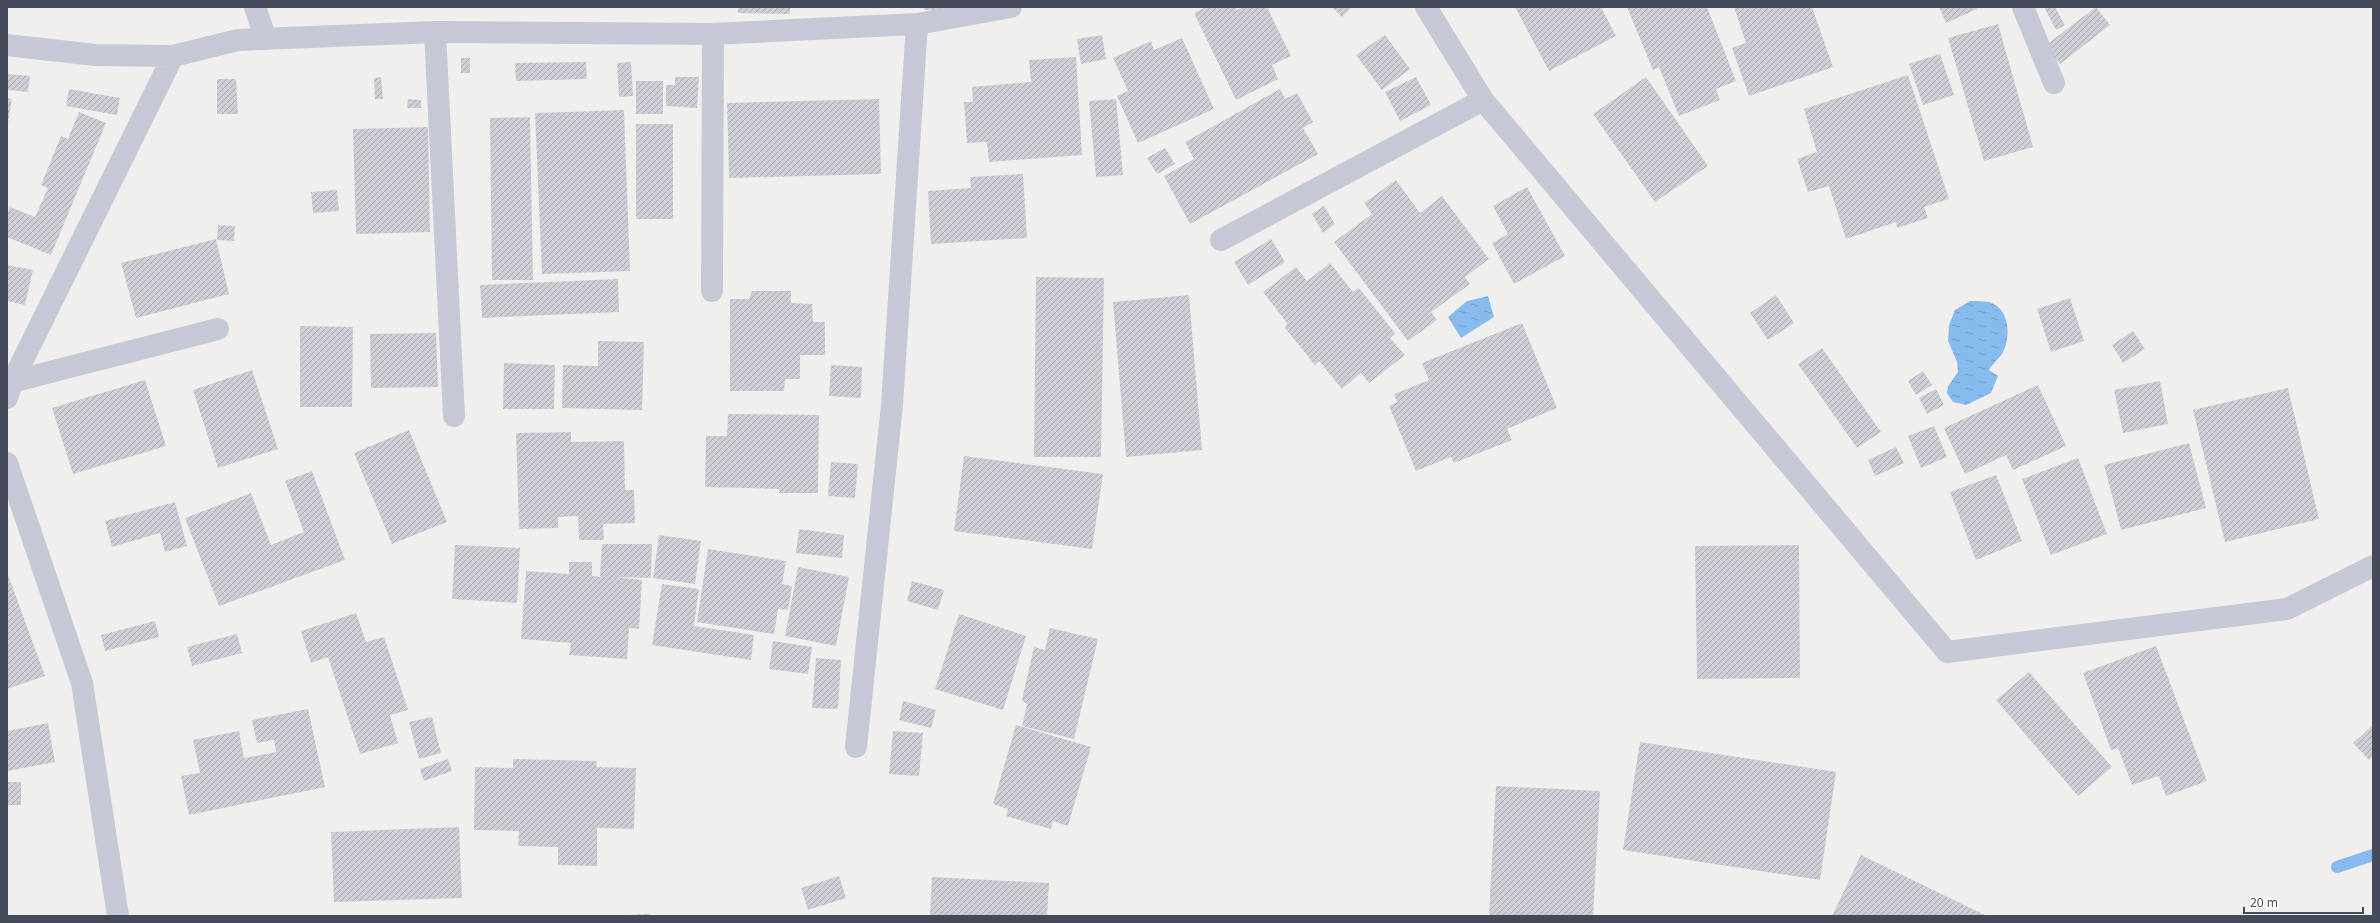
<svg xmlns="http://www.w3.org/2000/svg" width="2380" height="923" font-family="'Noto Sans',sans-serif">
<defs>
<pattern id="water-ripples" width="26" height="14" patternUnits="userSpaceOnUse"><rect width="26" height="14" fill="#88bbed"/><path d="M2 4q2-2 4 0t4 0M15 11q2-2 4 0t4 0" fill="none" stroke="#719ac3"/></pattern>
<pattern id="building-hatch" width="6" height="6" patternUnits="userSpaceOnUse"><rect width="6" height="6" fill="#cecfd6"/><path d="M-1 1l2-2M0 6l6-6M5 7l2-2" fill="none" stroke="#a9aab1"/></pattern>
</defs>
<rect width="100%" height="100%" fill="#f1efee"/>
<!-- water -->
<path fill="url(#water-ripples)" d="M1488,296l6,21 -33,21 -13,-21 19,-16z
M1970,301c6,0 13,0 19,1 20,6 22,32 15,48 -3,8 -11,12 -15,20l9,6 -7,17 -25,12 -13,-3 -6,-9 1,-7 10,-14 -1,-10 -9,-21 1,-16 6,-15z"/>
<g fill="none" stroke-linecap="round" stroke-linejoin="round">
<!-- stream -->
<path stroke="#88bbed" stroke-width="12" d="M2337,867l36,-12"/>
</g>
<!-- building -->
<path fill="url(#building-hatch)" d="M738,7h52v7l-52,-1z
M924,7h26v3h-26z
M1206,7h29l2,3 6,-3h24l24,49 -19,9 6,14 -42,21 -42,-87z
M1332,7h20l-10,10z
M1515,7h86l15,29 -67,35z
M1627,7h80l29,74 -20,8 4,11 -41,16 -20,-49 -6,3z
M1734,7h78l21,60 -84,29 -17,-48 14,-5z
M1939,7h37l1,2 -31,14z
M2044,7h11l10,18 -9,5z
M2096,7l14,18 -50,39 -14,-19z
M1998,24l35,123 -49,14 -36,-123z
M1102,35l4,24 -25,5 -4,-25z
M1385,35l25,34 -28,21 -26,-35z
M1182,38l32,71 -76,34 -21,-47 11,-5 -15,-33 38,-17 3,9z
M1940,54l14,41 -31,10 -14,-41z
M1076,57l6,98 -93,7 -2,-20 -20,1 -3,-41h9l-1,-15 59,-5 -2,-22z
M461,58h9v15h-9z
M586,62l1,17 -71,2 -1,-18z
M631,62l2,34 -14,1 -2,-34z
M7,74l23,2 -2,16 -21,-2z
M1908,75l41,124 -25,8 4,11 -31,10 -1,-6 -50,17 -17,-53 -21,6 -11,-33 20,-7 -13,-43z
M381,77l2,22h-8l-1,-21z
M675,77h24l-2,31 -31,-2v-21h9z
M1416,77l15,28 -31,16 -15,-29z
M1646,77l62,89 -53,36 -62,-88z
M217,79h19l2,35h-21z
M636,81h27v33h-27z
M69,89l51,9 -3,17 -51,-9z
M1280,89l5,10 12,-6 16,29 -10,6 15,26 -128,70 -26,-48 30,-17 -9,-17z
M7,98l5,1 -4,24h-1z
M408,99l13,1v8h-14z
M879,99l2,75 -152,4 -2,-75z
M1116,99l7,76 -27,2 -7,-76z
M624,110l6,161 -88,3 -7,-161z
M79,112l27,11 -55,132 -44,-18v-22l3,-8 25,10 13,-29 -7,-3 20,-49 7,3z
M530,117l3,163h-41l-2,-162z
M636,124h37v95h-37z
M428,127l2,105 -74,2 -3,-105z
M1165,148l10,16 -18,10 -10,-16z
M1023,174l4,64 -96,6 -3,-53 43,-3 -1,-11z
M1396,180l24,33 22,-17 47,63 -24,18 5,7 -39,28 6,8 -29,21 -74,-99 38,-28 -8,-11z
M1527,187l38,69 -51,28 -22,-41 16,-9 -15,-28z
M337,190l2,21 -26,2 -2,-21z
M1324,206l11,18 -12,9 -11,-19z
M218,225l17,1 -1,15 -17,-1z
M216,239l13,55 -93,24 -15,-55z
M1271,239l14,23 -37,23 -14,-23z
M1330,263l23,29 6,-4 36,45 -5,5 15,17 -36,28 -8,-10 -19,16 -23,-28 -4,4 -30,-37 2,-5 -24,-31 33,-25 11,14z
M7,265l26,5 -8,35 -18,-4z
M1036,277l68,1 -3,179h-67z
M618,279l1,33 -137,6 -2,-33z
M752,291h39v12l21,1 1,18h12v33h-25v24h-15l-1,12h-54v-92h19z
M1189,295l13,155 -76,7 -13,-155z
M1776,295l18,28 -26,17 -18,-27z
M2070,298l14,43 -33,11 -14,-43z
M1522,323l35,85 -50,21 5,11 -58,23 -3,-6 -35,14 -27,-65 8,-4 -3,-8 35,-14 -7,-17z
M300,326l53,1 -1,80h-52z
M2133,331l12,18 -22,14 -11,-18z
M436,333l2,54 -67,1 -1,-54z
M598,341l46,1 -2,68 -80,-2 1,-43 35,1z
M1822,348l59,84 -24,16 -59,-84z
M504,363l51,2 -1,44h-51z
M831,365l31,2 -1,31 -32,-2z
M252,370l26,79 -60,19 -25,-78z
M1923,371l9,14 -16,10 -8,-14z
M145,380l21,66 -93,28 -21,-66z
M2160,381l8,43 -45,9 -9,-43z
M2038,385l28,61 -53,24 -7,-15 -41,19 -21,-46z
M2288,388l31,131 -94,23 -32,-132z
M1936,389l8,16 -17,9 -8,-16z
M728,414l91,1 -1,78h-39v-4l-74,-2 1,-51h21z
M1934,426l13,31 -26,11 -13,-32z
M409,430l38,92 -55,22 -38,-91z
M571,432v10l53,-1 1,49h9l1,33 -32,1 1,16h-25l-1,-24 -20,1v11l-39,1 -3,-96z
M2189,443l17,65 -85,22 -17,-65z
M1896,447l8,16 -29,13 -7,-16z
M964,456l139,18 -11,75 -138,-18z
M2078,458l29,76 -56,21 -29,-76z
M831,462l27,2 -3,34 -27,-2z
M312,471l33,89 -126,46 -34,-88 66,-25 20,52 33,-13 -19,-51z
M1996,475l26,66 -46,19 -26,-68z
M175,502l12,44 -22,6 -5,-19 -48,14 -7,-26z
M799,529l45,6 -2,23 -46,-5z
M659,535l42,6 -6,43 -42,-6z
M602,544h50l-1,34 -37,-1 28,3 -3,49 -10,-1 -2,31 -58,-4 2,-12 -50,-4 5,-68 43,3v-12h23v14l8,1z
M455,545l65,3 -3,55 -65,-4z
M1799,545l1,133 -103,1 -2,-133z
M708,549l78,12 -4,23 10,2 -4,24 -10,-1 -4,25 -77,-12z
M798,567l51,10 -13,69 -51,-10z
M7,572l38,104 -38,13z
M912,581l32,9 -6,20 -31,-9z
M662,584l37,5 -5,37 60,9 -3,25 -99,-15z
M356,613l10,29 18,-5 24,73 -18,5 8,28 -38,11 -32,-97 -17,6 -10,-32z
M959,614l67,22 -23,74 -68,-21z
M155,621l4,16 -54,14 -4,-16z
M1050,628l48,11 -24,100 -52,-13 5,-22 -5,-4 12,-53 11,3z
M237,634l5,19 -50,13 -5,-19z
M773,641l39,6 -4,27 -39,-5z
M2156,646l51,135 -41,15 -7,-20 -27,9 -14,-37 -7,2 -28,-77z
M816,658l25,2 -3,49 -26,-1z
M2029,672l83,95 -34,29 -82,-96z
M903,701l33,9 -5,18 -32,-8z
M308,709l17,78 -136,28 -8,-39 19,-3 -7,-33 46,-9 5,27 32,-6 -2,-12 -17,3 -5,-23z
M432,717l9,36 -22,6 -10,-37z
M48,723l7,39 -48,9v-40z
M1016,725l75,22 -23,79 -15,-5 -2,8 -45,-13 2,-7 -15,-5z
M2373,725v31l-4,4 -16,-17z
M893,731l30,2 -4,43 -30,-2z
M1640,742l196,30 -16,108 -197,-30z
M448,759l4,12 -28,10 -4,-12z
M513,759l84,2 -1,6 40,1 -2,61 -37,-1v38l-39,-1v-18l-40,-1 1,-15 -45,-1 1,-63 38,1z
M7,782h14v23h-14z
M1496,786l104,5 -7,125h-104z
M459,827l3,71 -128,4 -3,-70z
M1861,855l126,61h-155z
M839,876l7,22 -38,12 -7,-22z
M932,877l117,6 -2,33h-117z
M650,914v2h-29v-1z"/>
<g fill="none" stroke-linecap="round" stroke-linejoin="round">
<!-- lane -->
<path stroke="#c5c9d6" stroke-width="22" d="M2023,7l31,76"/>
<!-- street -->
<path stroke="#c5c9d6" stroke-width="22" d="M255,7l11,32
M1426,7l57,93 464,552 340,-43 86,-43
M435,32l19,384
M7,45l88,10 78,1 65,-16 197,-8 278,2 204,-10 94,-17
M1221,240l262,-140
M712,291l1,-257
M7,383l211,-54
M7,398l6,-18 160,-324
M7,463l75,220 36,233
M856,747l36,-342 25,-381"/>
</g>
<!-- border -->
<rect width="2380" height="923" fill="none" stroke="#464b5c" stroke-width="16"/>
<!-- scale -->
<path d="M2244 907v6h119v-6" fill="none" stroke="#464b5c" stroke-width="2"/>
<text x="2250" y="907" font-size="12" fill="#464b5c" stroke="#ffffff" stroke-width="3" paint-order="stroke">20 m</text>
</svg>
